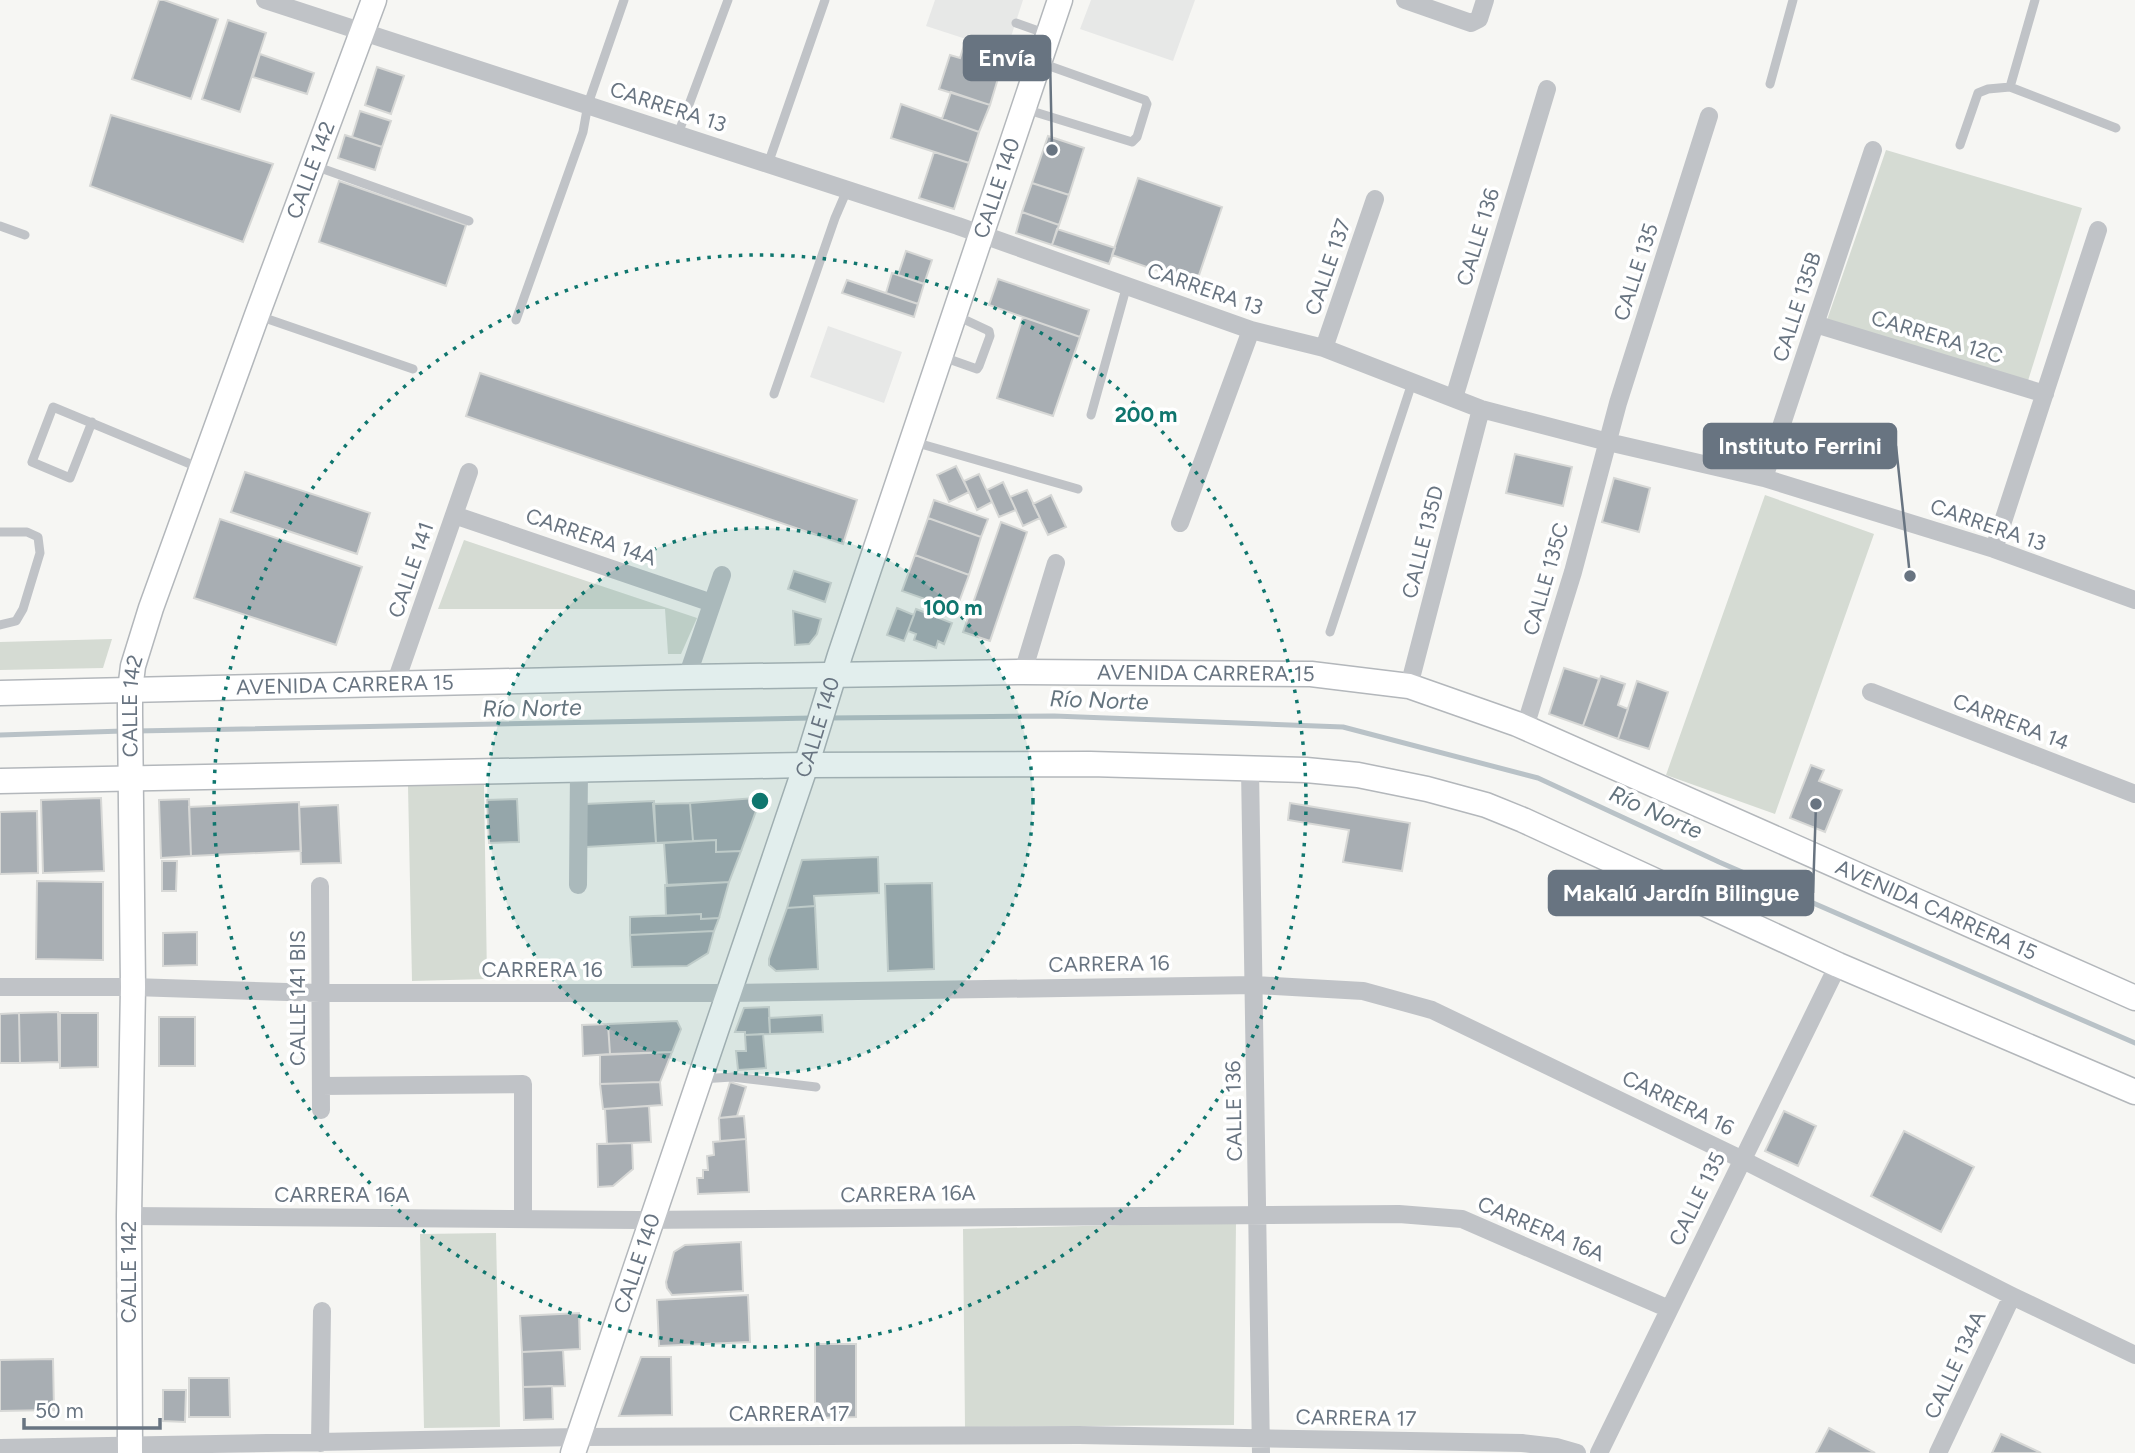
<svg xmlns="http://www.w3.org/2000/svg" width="2135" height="1453" font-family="Figtree,sans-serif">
<rect width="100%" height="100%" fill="#f6f6f3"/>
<!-- built -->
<path fill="#e7e8e7" d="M935,0h88l-17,52 -80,-26z
M1091,0h104l-22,61 -93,-32z
M828,326l74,26 -18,51 -74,-26z"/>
<!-- green -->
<path fill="#d5dbd3" d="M1886,150l196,58 -55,176 -200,-64z
M1765,495l109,39 -99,280 -109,-39z
M464,540l233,78 -16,36h-13l-3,-45h-227z
M112,639l-9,29 -103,2v-28z
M484,785l3,194 -75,2 -4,-195z
M1236,1222l-2,203 -269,2 -2,-198z
M496,1233l4,194 -76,1 -4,-194z"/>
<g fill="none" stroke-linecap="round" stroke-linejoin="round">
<!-- stream -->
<path stroke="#b9c2c7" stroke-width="5" d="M829,718l225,-2 289,11 195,51 181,84 416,181
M136,731l676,-13
M0,735l123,-4"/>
</g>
<!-- building -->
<path fill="#a8aeb3" stroke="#d7d8d6" stroke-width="2" d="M159,0h5l54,19 -27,80 -59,-20z
M228,20l38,13 -26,79 -38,-13z
M966,39l40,13 -16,53 -51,-16 11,-34 10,3z
M260,54l54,19 -7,21 -54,-17z
M377,67l27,9 -13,38 -26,-9z
M951,92l39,13 -11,27 -37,-13z
M901,104l78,28 -10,31 -78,-25z
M360,111l31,10 -9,26 -30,-10z
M111,115l162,49 -30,78 -153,-56z
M345,135l37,12 -7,23 -37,-12z
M1048,136l36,12 -15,47 -37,-12z
M934,152l35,11 -15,46 -35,-11z
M1138,178l84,29 -26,77 -84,-29z
M339,181l127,44 -20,61 -127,-44z
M1032,183l37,12 -10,30 -37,-13z
M1022,212l37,13 -7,20 -36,-12z
M1057,229l58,19 -6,16 -57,-19z
M906,251l26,9 -8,24 -26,-9z
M892,273l32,11 -6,20 -32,-11z
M998,279l91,31 -9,27 -91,-32z
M847,280l71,24 -4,13 -72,-24z
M1023,317l57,20 -27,79 -56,-18z
M480,373l377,127 -14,44 -377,-128z
M1515,454l57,13 -9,39 -57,-13z
M956,466l13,26 -20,10 -12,-27z
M245,472l125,41 -13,41 -126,-42z
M979,474l13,28 -15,8 -13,-29z
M1614,478l36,10 -11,44 -37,-10z
M1003,482l13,28 -17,7 -12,-27z
M1027,490l13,28 -17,8 -13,-29z
M1051,495l15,32 -18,8 -15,-31z
M934,500l54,19 -7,18 -53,-19z
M928,518l53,19 -12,38 -54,-20z
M220,519l142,48 -26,78 -142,-47z
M1001,522l26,10 -37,109 -27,-9z
M915,555l54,20 -13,35 -54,-19z
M794,571l37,12 -6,19 -37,-13z
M897,608l17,7 -10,26 -17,-6z
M916,609l36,14 -8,21 -6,-3 -2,7 -22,-8 2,-6 -8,-3z
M793,611l28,8 -4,15 -8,10 -14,1z
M1564,668l35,11 -16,47 -34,-12z
M1601,676l24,8 -7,21 10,4 -10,30 -35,-13z
M1637,681l31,11 -19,57 -31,-10z
M1811,765l13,5 -5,11 23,9 -17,42 -35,-14z
M101,798l3,73 -61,2 -2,-73z
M755,798l1,13 -15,40 -25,1v-12l-23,1 -3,-38z
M189,799l2,57 -30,2 -2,-58z
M517,799l2,43 -30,1 -2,-43z
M654,801l2,42 -70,4 -2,-43z
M299,802l2,49 -110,5 -2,-49z
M690,803l3,38 -37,2 -3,-39z
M1290,803l120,20 -8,48 -59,-9 6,-32 -61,-10z
M338,805l3,58 -40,1 -2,-57z
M37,811l1,62 -38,1v-62z
M716,840v12l25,-1 -12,31 -62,4 -3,-43z
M878,857l1,36 -65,3 1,10 -28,2 15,-48z
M162,861h15l-1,30h-14z
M37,881l66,1v78l-67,-1z
M729,882l-10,36 -18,1v-5l-35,2 -1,-31z
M932,883l2,86 -46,2 -3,-87z
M815,906l3,63 -42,2 -7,-6v-6l18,-51z
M701,914v5l18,-1 -5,13 -84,4v-18z
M714,931l-6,22 -21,13 -55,1 -2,-32z
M197,932v33l-34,1v-33z
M769,1007l1,27 -25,1v-3h-10l9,-24z
M58,1012l1,50 -39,1 -1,-50z
M19,1013l1,50h-20v-49z
M60,1013h38v54l-38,1z
M822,1015l1,17 -53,2 -1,-16z
M159,1017h36v49h-36z
M677,1021l4,8 -9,23 -62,2 -2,-30z
M608,1024l2,30 -27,2 -1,-31z
M763,1034l3,34 -28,2 -2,-19h10l-1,-16z
M672,1052l-12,30 -60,2v-29z
M660,1082l2,23 -59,4 -3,-25z
M730,1082l16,5 -9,29 -18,2z
M649,1106l2,36 -44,2 -2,-35z
M1784,1111l32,15 -18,40 -33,-15z
M744,1116l2,23 -26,2 -1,-23z
M1904,1131l70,36 -33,65 -70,-36z
M746,1139l3,53 -51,2 -1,-16h6v-8h5l-1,-14 7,-1 -1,-13z
M632,1143l1,26 -20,17 -15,1 -1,-43z
M741,1242l2,49 -71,4 -5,-7 -1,-6 8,-30 11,-7z
M748,1295l2,47 -91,4 -2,-46z
M579,1313l1,36 -58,3 -2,-36z
M815,1344h41v73l-41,1z
M563,1350l2,36 -42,1 -1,-35z
M641,1357h30l1,58 -53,1z
M53,1359l1,51 -54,1v-51z
M189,1378h40l1,39h-41z
M552,1386l1,33 -29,1 -1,-33z
M163,1390h23l-1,32 -22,-1z
M1829,1428l46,25h-59z
M2001,1434l40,19h-49z"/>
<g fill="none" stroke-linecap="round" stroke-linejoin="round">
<!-- secondary casing -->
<g stroke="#b3b7bb" stroke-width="27">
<g id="secondary">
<path id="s1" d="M0,693l687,-16 336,-5 288,2 98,12 108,38 618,274"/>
<path d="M0,781l806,-16 284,-1 216,6 52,5 69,14 59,16 37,15 315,145 297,127"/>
<path id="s2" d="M130,1453l-1,-237 4,-229 -3,-273v-24l3,-24 18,-58 106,-293 117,-315"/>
<path id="s3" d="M573,1453l237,-700 30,-98 220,-655"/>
</g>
</g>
<!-- lane -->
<path stroke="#c0c3c7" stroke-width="9" d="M1016,23l31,11
M1770,84l23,-84
M2010,87l106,41
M1025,109l107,33 5,-5 10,-33 -2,-4 -104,-37
M678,134l50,-134
M1960,145l18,-52 10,-4 22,-2 25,-87
M768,164l57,-164
M315,166l154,55
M0,226l25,9
M259,316l154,53
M516,320l67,-188 5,-28 36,-104
M943,357l34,12 2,-3 11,-30 -1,-5 -32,-15
M774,394l61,-176 12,-28
M1091,415l36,-130
M92,422l-22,56 -38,-16 21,-55 147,61
M914,442l164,47
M0,532h27l11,5 2,16 -17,56 -7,12 -16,4
M1330,632l82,-249
M701,1079l31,-2 84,10"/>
<!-- street -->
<path stroke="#c0c3c7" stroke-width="18" d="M265,0l693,226 293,104 73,18 157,61 127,33 156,36 230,71 141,51
M1405,0l66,23 8,-4 6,-19
M1815,324l230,70
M1324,348l51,-149
M1454,398l93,-309
M1764,478l109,-328
M454,515l258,88
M1180,523l71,-193
M1994,549l104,-319
M1023,672l33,-109
M687,677l35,-102
M395,684l74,-212
M1409,686l72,-277
M1871,692l264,102
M1525,727l48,-155 45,-169 91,-287
M1250,769l11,684
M578,885l1,-115
M320,886l1,224
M0,987h133l187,6h409l526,-8 108,6 69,19 309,149 271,137 123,59
M321,1086l202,-2v135
M129,1216l509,4 761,-6 63,5 207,90
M320,1443l2,-132
M0,1448l579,-11 500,-2 443,8 34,4 21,6
M1599,1453l239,-488
M1938,1453l74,-157"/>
<!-- secondary -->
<use href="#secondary" stroke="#fff" stroke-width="24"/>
</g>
<!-- distance rings -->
<circle cx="760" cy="801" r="273" fill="#0f766e" fill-opacity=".12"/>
<g fill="none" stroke="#0f766e" stroke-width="3.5" stroke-dasharray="3.5 7">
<circle cx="760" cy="801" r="273"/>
<circle cx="760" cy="801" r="546"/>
</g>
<g text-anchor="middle" stroke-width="7" stroke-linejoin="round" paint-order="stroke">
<!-- street labels -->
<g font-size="21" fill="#687481" stroke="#fff">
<text transform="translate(668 107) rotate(18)" y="7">CARRERA 13</text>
<text dy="7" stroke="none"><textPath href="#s2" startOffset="1314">CALLE 142</textPath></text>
<text dy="7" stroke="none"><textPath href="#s3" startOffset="1334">CALLE 140</textPath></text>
<text transform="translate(1478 237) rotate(-73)" y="7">CALLE 136</text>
<text transform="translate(1328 267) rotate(-71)" y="7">CALLE 137</text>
<text transform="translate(1636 272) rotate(-72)" y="7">CALLE 135</text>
<text transform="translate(1205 289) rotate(19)" y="7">CARRERA 13</text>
<text transform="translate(1797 307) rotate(-72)" y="7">CALLE 135B</text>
<text transform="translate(1937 337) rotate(17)" y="7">CARRERA 12C</text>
<text transform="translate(1988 525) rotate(19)" y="7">CARRERA 13</text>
<text transform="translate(591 537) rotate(19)" y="7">CARRERA 14A</text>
<text transform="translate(1423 542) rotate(-76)" y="7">CALLE 135D</text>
<text transform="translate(411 570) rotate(-71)" y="7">CALLE 141</text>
<text transform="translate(1546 579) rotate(-74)" y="7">CALLE 135C</text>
<text dy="7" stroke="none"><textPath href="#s1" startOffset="1206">AVENIDA CARRERA 15</textPath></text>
<text dy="7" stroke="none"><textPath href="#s1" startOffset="345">AVENIDA CARRERA 15</textPath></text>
<text dy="7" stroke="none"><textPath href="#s2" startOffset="747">CALLE 142</textPath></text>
<text transform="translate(2011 722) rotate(21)" y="7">CARRERA 14</text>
<text dy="7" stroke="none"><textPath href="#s3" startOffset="766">CALLE 140</textPath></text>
<text dy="7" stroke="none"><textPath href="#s1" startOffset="1983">AVENIDA CARRERA 15</textPath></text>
<text transform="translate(1109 964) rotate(-1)" y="7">CARRERA 16</text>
<text x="542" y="977">CARRERA 16</text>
<text transform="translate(298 998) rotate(-90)" y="7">CALLE 141 BIS</text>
<text transform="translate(1678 1103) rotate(26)" y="7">CARRERA 16</text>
<text transform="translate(1234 1111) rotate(-91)" y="7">CALLE 136</text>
<text transform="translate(908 1194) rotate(-1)" y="7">CARRERA 16A</text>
<text x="342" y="1202">CARRERA 16A</text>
<text transform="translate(1697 1199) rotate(-64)" y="7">CALLE 135</text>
<text transform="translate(1541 1229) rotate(23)" y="7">CARRERA 16A</text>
<text dy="7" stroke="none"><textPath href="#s3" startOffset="200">CALLE 140</textPath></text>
<text transform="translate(129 1272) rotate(-90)" y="7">CALLE 142</text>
<text transform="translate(1955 1365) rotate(-65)" y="7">CALLE 134A</text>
<text x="789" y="1421">CARRERA 17</text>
<text transform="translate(1356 1418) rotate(1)" y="7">CARRERA 17</text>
</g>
<!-- water labels -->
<g font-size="23" font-style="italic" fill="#64747e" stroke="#fff">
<text transform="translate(1099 700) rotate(2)" y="8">Río Norte</text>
<text transform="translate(532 708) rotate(-1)" y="8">Río Norte</text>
<text transform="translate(1656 812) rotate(24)" y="8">Río Norte</text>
</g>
</g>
<circle cx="760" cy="801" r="10" fill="#0f766e" stroke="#fff" stroke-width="3.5"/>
<g font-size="21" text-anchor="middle" font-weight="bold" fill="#0f766e" stroke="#fff" stroke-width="7" stroke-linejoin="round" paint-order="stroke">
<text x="1146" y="422">200 m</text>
<text x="953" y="615">100 m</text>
</g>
<!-- callouts -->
<path fill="none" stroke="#687481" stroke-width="2.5" d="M1052 150L1050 58M1910 576L1896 446M1816 804L1813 893"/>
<g fill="#687481" stroke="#fff" stroke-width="2.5">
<circle cx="1052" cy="150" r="7"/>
<circle cx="1910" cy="576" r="7"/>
<circle cx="1816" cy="804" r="7"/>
</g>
<g fill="#687481" stroke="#687481" stroke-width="2.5">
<rect x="964" y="36" width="86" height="44" rx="7"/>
<rect x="1704" y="424" width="192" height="44" rx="7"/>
<rect x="1549" y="871" width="264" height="44" rx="7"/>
</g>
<g font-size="23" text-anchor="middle" font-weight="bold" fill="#fff">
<text x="1007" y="66">Envía</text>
<text x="1800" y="454">Instituto Ferrini</text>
<text x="1681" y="901">Makalú Jardín Bilingue</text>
</g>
<!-- scale -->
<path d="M24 1418v10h136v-10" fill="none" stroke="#687481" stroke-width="3.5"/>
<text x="35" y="1418" font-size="21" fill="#687481" stroke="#ffffff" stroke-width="5" paint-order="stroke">50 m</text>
</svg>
